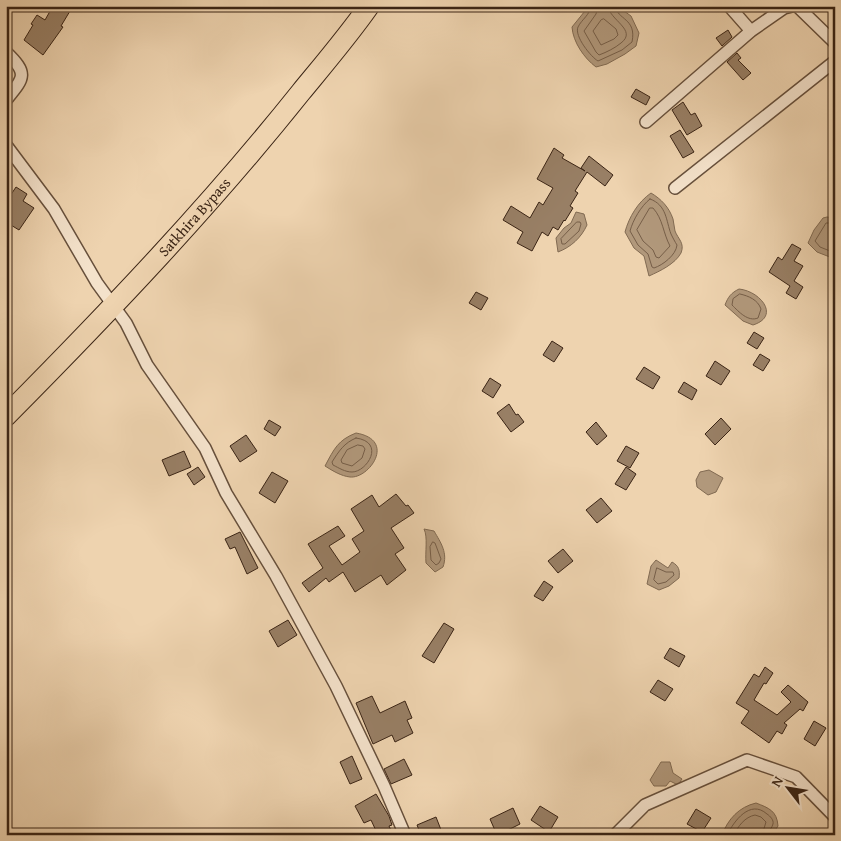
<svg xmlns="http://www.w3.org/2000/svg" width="841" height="841" font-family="'Gentium Book Plus',serif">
<rect width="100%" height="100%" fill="#eed3af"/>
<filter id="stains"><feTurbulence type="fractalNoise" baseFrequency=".004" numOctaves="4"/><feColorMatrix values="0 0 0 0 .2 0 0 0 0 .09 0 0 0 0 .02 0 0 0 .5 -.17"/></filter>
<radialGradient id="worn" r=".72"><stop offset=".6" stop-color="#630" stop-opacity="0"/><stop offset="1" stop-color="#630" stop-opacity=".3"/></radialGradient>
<!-- water -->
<path fill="#b1987b" stroke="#816a52" d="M589,6h28l14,10 8,17 -3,13 -11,8 -18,10 -11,3c-12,-9 -23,-25 -24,-40z
M651,193c10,6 18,14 22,26 1,4 1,8 2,12 3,8 10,12 6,22 -6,11 -21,18 -32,23l-5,-20 -10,-8 -9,-16c4,-15 13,-30 26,-39z
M576,212l8,2 3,11c-6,13 -16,22 -29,27l-2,-14 8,-10 7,-5z
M827,217l8,1v41l-18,-7 -9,-9 6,-13 9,-12z
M739,289c21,2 42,27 14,36l-10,-4 -18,-16c3,-8 6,-12 14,-16z
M356,433c41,7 13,46 -6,44 -9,-1 -17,-6 -25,-11 9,-17 13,-26 31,-33z
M709,470l14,8 -7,14 -8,3 -11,-8 -1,-7 4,-8z
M424,529l10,2c7,12 14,22 9,36l-8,5 -9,-9c-1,-11 2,-26 -2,-34z
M656,560l12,8 4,-6c7,4 8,8 7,16l-10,8 -10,4 -12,-6 4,-18z
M661,762h9l3,11 9,6 -4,6 -8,-4 -4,5h-12l-4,-6z
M756,803c13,5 21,8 22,23l-6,9h-50c6,-16 17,-28 34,-32z"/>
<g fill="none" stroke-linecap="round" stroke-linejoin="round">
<!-- shore -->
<path stroke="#765e48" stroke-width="1" d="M591,6c-1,9 -9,13 -13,21 -4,9 13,30 20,34l24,-11 10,-8c5,-24 -15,-22 -17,-36
M598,6l-2,8 -12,17 12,21 3,3c8,-3 16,-7 22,-12 17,-13 -12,-23 -13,-37
M604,19l12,10 2,6 -4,4 -13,6 -8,-14 8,-11z
M650,199c17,6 16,22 21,35 2,4 4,8 6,11 -1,10 -14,20 -23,23l-2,-1 -4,-13 -10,-9 -8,-14c3,-11 11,-25 20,-32z
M650,208h3c10,11 10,25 17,38l-11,12 -3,-1 -3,-7 -10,-9 -6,-11z
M577,222h3l1,2 -2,7 -14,13h-3l-1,-5z
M835,223h-9l-11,18 5,6 15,6
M740,294c9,2 18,6 21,15l-3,9c-10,4 -19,-6 -26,-13l1,-6z
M356,438c30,4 11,34 -4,34 -7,0 -13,-4 -19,-7l-1,-3c7,-11 12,-19 24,-24z
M358,445l5,1 2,3 -3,9 -10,8 -10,-3 -1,-3 6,-10z
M433,542l2,1 6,16 -2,4 -3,2 -5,-5 -1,-13z
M657,568l9,4h7l1,3 -8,7 -8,2 -4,-4z
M727,835c7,-14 23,-36 40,-21 3,2 7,6 6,10 -1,4 -4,6 -5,11
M734,835c4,-9 11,-18 21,-20l6,2 5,5 -4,13"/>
</g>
<!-- building -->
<path fill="#987f65" stroke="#3a2415" d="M53,6h20l-12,20 2,1 -20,28 -19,-15 9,-15 -2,-1 6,-9 8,5z
M728,30l4,7 -10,9 -6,-8z
M737,53l4,5 -3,2 13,13 -8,7 -16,-18z
M636,89l14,8 -4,8 -15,-8z
M683,102l8,13 4,-2 7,13 -15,9 -15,-25z
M680,130l14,22 -11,6 -13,-22z
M554,148l10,7 -2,3 23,13 -4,-3 8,-12 24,19 -8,11 -18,-14 -12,19 3,2 -8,13 3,2 -8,13 -1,-1 -6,10 -5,-3 -5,9 -6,-4 -10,19 -15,-8 6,-11 -20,-12 8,-14 19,12 9,-16 4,3 10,-17 -16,-9z
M16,187l11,7 -4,7 11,7 -15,22 -13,-8v-20z
M792,244l9,5 -7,12 9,5 -9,15 9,6 -7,12 -10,-6 4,-7 -21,-14 9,-15 4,3z
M476,292l12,6 -7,12 -12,-7z
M754,332l10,6 -7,11 -10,-6z
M552,341l11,7 -9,14 -11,-7z
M760,354l10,6 -7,11 -10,-6z
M715,361l15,10 -9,14 -15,-9z
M644,367l16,10 -7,12 -17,-10z
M490,378l11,7 -8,13 -11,-7z
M684,382l13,8 -5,10 -14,-8z
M509,404l7,11 2,-1 6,8 -13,10 -14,-19z
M721,418l10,11 -16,16 -10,-11z
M269,420l12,7 -6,9 -11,-7z
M596,422l11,14 -10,9 -11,-13z
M246,435l11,16 -17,11 -10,-16z
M626,446l13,7 -9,15 -13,-7z
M184,451l7,16 -22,9 -7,-16z
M198,467l7,10 -11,8 -7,-11z
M626,467l10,7 -10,16 -11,-6z
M272,472l16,9 -13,22 -16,-10z
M396,494l10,12 2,-1 6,8 -23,15 13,20 -9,6 11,16 -19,15 -6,-10 -26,17 -12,-20 -14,10 -3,-4 -17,14 -7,-9 21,-15 -15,-24 30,-18 7,10 -16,10 13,19 18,-13 -8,-13 12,-8 -13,-22 21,-14 7,12z
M601,498l11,13 -15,12 -11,-13z
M240,532l18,36 -11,6 -12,-27 -5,2 -5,-10z
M563,549l10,12 -15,12 -10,-12z
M544,581l9,6 -10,14 -9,-5z
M288,620l9,15 -19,12 -9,-16z
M444,623l10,6 -20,34 -12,-7z
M670,648l15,8 -6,11 -15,-9z
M765,667l8,6 -7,11 -2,-1 -10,17 23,15 14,-13 -10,-10 7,-7 20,17 -5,9 -3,-2 -16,14 3,2 -5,9 -5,-3 -8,12 -28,-20 8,-12 -13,-8 18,-29 5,3z
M658,680l15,9 -8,12 -15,-9z
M372,696l8,17 25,-12 7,17 -5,2 6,13 -18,9 -3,-7 -19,9 -17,-41z
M814,721l12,7 -11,18 -11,-7z
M352,756l10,23 -12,5 -10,-22z
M404,759l8,16 -21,9 -7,-15z
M376,794l13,22 3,9 -3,1 4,9h-15l-7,-15 -7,3 -9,-17z
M540,806l18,11 -9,15 -18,-12z
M513,808l7,16 -12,6 8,5h-19l-7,-16z
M696,809l15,9 -9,14 -15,-8z
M436,817l7,18h-22l-4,-10z"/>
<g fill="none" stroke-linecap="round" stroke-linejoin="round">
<!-- street casing -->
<g stroke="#67503c" stroke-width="14">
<path id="street" d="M729,6l22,25
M797,6l38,37
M6,52c23,22 18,26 0,48
M646,122l105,-91 33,-23 8,-2
M6,145l48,64 43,74 29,40 21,42 58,83 21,45 50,83 60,110 48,100 21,49
M675,188l160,-127
M615,835l30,-30 102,-45 49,17 39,40"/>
</g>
<!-- highway casing -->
<g stroke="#3a2415" stroke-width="22">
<g id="highway">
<path id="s1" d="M6,416c103,-104 204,-210 295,-324 23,-28 47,-56 68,-86"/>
</g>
</g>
<!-- street -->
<use href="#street" stroke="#f4e2cb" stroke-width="11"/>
<!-- highway -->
<use href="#highway" stroke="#eed3af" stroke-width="20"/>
</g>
<g text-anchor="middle" stroke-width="4.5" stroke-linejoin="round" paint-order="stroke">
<!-- street labels -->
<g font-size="15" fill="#3a2415" stroke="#f4e2cb">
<text dy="5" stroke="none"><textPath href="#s1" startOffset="274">Satkhira Bypass</textPath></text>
</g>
</g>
<!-- margin -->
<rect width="841" height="841" fill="none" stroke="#eed3af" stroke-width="25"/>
<rect x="8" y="8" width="826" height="826" fill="none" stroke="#3a2415" stroke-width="2.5"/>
<rect x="12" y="12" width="816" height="816" fill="none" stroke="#3a2415"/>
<!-- north arrow -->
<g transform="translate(788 788) rotate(301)" stroke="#f4e2cb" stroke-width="4" paint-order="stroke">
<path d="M0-4L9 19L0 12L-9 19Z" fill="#3a2415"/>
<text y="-8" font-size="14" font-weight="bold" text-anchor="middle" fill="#3a2415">N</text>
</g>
<rect width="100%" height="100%" filter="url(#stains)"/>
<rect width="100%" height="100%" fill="url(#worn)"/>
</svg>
